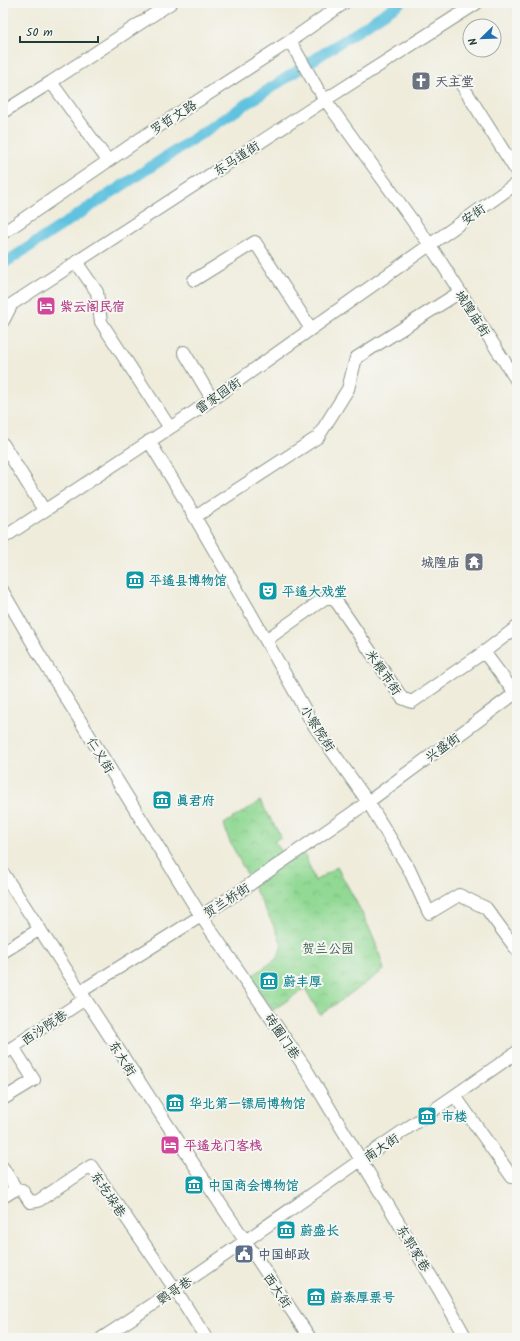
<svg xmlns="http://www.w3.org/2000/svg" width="520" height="1341" font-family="Kalam,'LXGW WenKai TC',sans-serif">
<defs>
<pattern id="park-crowns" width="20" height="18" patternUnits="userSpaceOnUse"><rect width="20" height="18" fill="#92d994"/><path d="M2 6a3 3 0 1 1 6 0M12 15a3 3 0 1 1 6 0" fill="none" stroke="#7dbb80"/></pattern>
</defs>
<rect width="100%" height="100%" fill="#f6f6f2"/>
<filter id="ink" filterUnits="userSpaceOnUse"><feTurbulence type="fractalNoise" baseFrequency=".025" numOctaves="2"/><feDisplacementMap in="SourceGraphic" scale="8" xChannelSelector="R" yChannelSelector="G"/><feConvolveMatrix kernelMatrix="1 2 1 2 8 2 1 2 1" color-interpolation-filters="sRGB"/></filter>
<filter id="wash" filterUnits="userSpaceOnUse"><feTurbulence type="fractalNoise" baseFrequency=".012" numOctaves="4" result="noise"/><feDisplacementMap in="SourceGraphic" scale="16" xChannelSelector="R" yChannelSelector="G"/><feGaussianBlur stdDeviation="0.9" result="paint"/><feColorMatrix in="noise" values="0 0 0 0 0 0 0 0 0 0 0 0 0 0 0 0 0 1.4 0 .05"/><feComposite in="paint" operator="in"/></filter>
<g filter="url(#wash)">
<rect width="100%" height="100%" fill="#efecdb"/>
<!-- park -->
<path fill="url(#park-crowns)" stroke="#588b64" d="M260,801l21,36 -7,4 16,21 14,-9 11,28 22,-14c18,33 38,66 47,103l-64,45 -15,-27 -32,22 -24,-32 29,-20 4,-14 -6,-14 -47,-90 -5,-16z"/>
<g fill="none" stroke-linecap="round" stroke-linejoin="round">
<!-- canal -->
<path stroke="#61c2df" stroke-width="11" d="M3,264l397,-261"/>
</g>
</g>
<g filter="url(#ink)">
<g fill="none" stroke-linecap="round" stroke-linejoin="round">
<!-- minor casing -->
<g stroke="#879488" stroke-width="14">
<path id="minor" d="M290,41l27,47
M51,82l120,-79
M460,82l57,90
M321,94l109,151 87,136
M3,112l48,-30 57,79
M3,233l159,-109 128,-83 54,-38
M76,262l21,30 4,30 69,106
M194,280l61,-38 56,87
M3,321l9,-17 313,-204 152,-97
M184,352l28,47
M149,441l36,59 65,112 63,112 55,78 41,67 20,44 30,-18 27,13 31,42
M3,444l41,66
M195,517l123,-80 30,-48 8,-31 104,-66
M3,538l191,-126 323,-229
M3,592l39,67 159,257 105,153 135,224 25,45
M266,640l59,-42h9l68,100 10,4 72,-50 33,-25
M484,652l33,44
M3,873l162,248 145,217
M3,952l37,-23
M80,992l159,-100 129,-90 149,-110
M3,1054l82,-55
M455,1096l57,81 5,-4
M3,1099l31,-19 -21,-33
M3,1168l13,21
M3,1197l13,-8 6,1 8,12 8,-1 53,-35 84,123 31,49
M102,1338c88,-57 173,-118 259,-178 52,-36 104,-71 156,-108"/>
</g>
<!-- minor -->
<use href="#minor" stroke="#fff" stroke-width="12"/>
</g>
</g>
<!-- icons -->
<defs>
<g id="church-square" transform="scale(1)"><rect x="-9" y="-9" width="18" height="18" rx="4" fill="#6b7280" stroke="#f6f6f2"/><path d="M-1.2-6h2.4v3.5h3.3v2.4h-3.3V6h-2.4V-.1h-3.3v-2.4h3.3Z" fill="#fff"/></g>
<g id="hotel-square" transform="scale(1)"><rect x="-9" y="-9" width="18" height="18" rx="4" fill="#d1479c" stroke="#f6f6f2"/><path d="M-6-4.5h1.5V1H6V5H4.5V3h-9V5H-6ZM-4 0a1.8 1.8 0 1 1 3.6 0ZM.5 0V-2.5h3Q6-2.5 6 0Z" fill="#fff"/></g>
<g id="temple-square" transform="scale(1)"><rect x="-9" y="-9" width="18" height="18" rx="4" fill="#6b7280" stroke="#f6f6f2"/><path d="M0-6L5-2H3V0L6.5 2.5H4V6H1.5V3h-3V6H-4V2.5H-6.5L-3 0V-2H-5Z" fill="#fff"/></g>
<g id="museum-square" transform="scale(1)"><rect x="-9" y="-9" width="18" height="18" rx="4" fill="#0f9aa8" stroke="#f6f6f2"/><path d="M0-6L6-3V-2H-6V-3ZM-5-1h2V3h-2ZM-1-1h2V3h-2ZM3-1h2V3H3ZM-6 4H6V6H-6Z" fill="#fff"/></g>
<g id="theatre-square" transform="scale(1)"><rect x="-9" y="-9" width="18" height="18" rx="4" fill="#0f9aa8" stroke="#f6f6f2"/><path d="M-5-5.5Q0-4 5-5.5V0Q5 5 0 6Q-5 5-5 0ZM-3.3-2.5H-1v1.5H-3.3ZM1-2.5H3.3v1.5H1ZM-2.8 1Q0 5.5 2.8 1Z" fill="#fff"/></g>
<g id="civic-square" transform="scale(1)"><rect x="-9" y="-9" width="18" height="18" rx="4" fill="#5c6f8a" stroke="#f6f6f2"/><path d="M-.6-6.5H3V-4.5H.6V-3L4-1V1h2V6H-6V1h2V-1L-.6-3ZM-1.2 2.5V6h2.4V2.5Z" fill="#fff"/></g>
</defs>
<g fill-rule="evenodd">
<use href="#church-square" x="421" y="81"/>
<use href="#hotel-square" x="46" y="306"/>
<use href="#temple-square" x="474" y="562"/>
<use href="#museum-square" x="135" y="580"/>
<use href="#theatre-square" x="268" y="591"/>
<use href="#museum-square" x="162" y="800"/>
<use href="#museum-square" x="269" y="981"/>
<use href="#museum-square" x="175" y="1103"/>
<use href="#museum-square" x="427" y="1116"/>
<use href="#hotel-square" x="170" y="1145"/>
<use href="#museum-square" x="194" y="1185"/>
<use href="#museum-square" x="286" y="1230"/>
<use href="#civic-square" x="244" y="1254"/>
<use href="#museum-square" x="316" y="1297"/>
</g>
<g text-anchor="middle" stroke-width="4" stroke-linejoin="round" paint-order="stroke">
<!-- worship labels -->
<g font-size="13" font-weight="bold" fill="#5b616d" stroke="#f6f6f2" text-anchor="start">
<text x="435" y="86">天主堂</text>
<text x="460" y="567" text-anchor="end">城隍庙</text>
</g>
<!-- street labels -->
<g font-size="13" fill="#1f3d34" stroke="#f6f6f2">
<text transform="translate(173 117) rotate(-33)" y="5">罗哲文路</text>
<text transform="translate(236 158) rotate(-33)" y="5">东马道街</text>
<text transform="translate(473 214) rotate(-35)" y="5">安街</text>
<text transform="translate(473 313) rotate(57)" y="5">城隍庙街</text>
<text transform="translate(218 395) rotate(-35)" y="5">雷家园街</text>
<text transform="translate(384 672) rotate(55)" y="5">米粮市街</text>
<text transform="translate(318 728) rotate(57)" y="5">小察院街</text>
<text transform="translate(442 747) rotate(-36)" y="5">兴盛街</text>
<text transform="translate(101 755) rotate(58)" y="5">仁义街</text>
<text transform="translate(226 900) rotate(-33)" y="5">贺兰桥街</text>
<text transform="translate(44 1027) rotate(-34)" y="5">西沙院巷</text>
<text transform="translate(283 1036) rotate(56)" y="5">砖圈门巷</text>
<text transform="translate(123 1058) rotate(57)" y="5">东大街</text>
<text transform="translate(381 1147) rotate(-34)" y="5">南大街</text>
<text transform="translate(109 1194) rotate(56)" y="5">东圪垛巷</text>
<text transform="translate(414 1248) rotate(59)" y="5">东郭家巷</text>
<text transform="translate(174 1290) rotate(-34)" y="5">鹦哥巷</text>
<text transform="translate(278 1290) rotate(56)" y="5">西大街</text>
</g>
<!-- hotel labels -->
<g font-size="13" font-weight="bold" fill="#b23c85" stroke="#f6f6f2" text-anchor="start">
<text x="60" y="311">紫云阁民宿</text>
<text x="184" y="1150">平遥龙门客栈</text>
</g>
<!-- culture labels -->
<g font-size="13" font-weight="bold" fill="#0d838f" stroke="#f6f6f2" text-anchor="start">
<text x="149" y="585">平遥县博物馆</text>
<text x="282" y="596">平遥大戏堂</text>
<text x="176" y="805">真君府</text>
<text x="283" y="986">蔚丰厚</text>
<text x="189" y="1108">华北第一镖局博物馆</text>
<text x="441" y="1121">市楼</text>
<text x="208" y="1190">中国商会博物馆</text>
<text x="300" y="1235">蔚盛长</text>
<text x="330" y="1302">蔚泰厚票号</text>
</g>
<!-- park labels -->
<g font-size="13" fill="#365c47" stroke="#f6f6f2">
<text x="328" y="953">贺兰公园</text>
</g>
<!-- service labels -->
<g font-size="13" font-weight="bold" fill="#4e5e75" stroke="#f6f6f2" text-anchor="start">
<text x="258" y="1259">中国邮政</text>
</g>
</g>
<!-- margin -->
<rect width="520" height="1341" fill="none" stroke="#f6f6f2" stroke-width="16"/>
<!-- north arrow -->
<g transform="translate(482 38) rotate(247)"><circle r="19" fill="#f6f6f2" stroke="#a0aca6"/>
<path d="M0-3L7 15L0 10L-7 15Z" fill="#1f6fb2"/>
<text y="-6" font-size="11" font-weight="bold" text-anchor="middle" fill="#1f3d34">N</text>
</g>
<!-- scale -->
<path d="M20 36v6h78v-6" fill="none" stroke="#1f3d34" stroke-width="2"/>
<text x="26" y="36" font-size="12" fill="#1f3d34" stroke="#f6f6f2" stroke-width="3" paint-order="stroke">50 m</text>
</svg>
